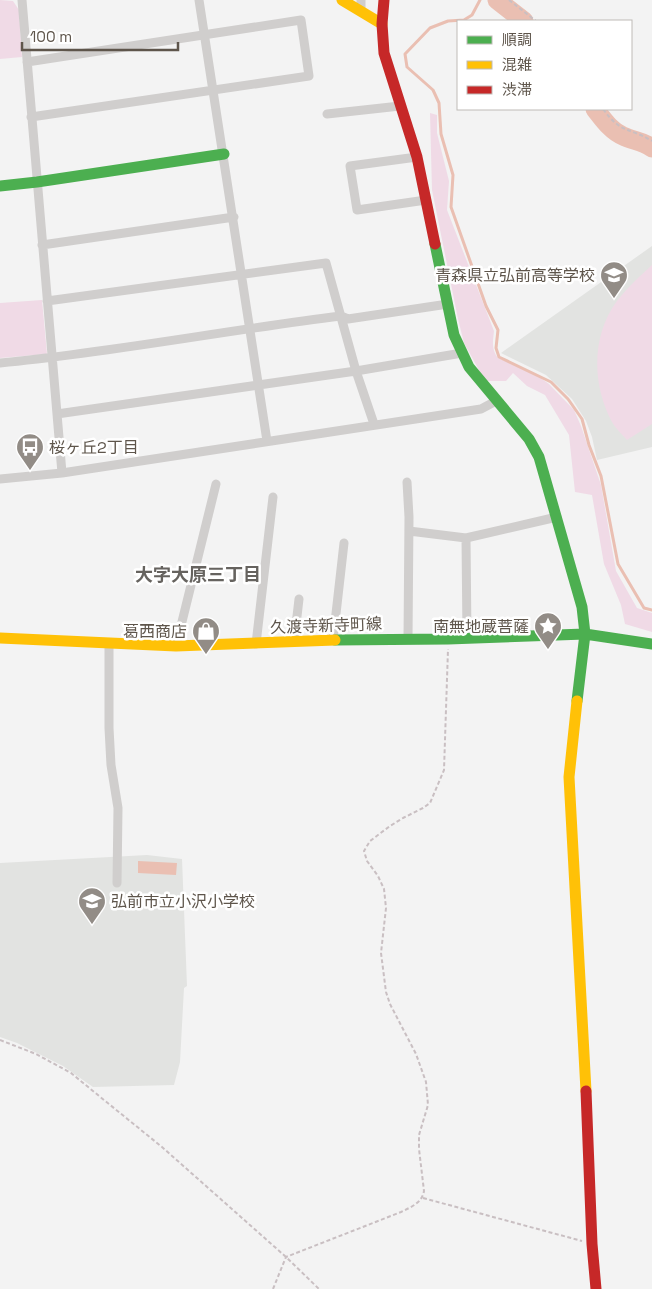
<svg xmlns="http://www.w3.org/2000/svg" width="652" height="1289" font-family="'Space Grotesk','Noto Sans JP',sans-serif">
<rect width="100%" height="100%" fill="#f3f3f3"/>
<!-- education -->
<path fill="#e2e3e1" d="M652,246v201l-55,13 -5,-23 -6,-16 -14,-22 -26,-24 -45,-22z
M147,855l35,4 5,127 -3,2 -4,74 -6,23 -81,2 -30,-21 -46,-23 -17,-6v-174z"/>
<!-- green -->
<path fill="#f0dae6" d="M0,0l13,1 6,9 3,47 -22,2z
M430,113l7,2v18l12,48 -2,29 47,121c-1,10 -3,18 4,27l34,14 17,12 25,26 7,16 20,59 15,86 21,37 15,5v19l-27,-8 -4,-19 -17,-41 -12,-69 -17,-3 -6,-57 -24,-40 -18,-9 -14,-13 -7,8h-21l-21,-38 -6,-24 -26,-129z
M652,265v159l-25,16c-5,-6 -11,-11 -15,-18 -20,-37 -21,-86 5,-121 10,-13 23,-25 35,-36z
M42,300l5,54 -47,4v-55z"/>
<!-- water -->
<path fill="#eabfb2" d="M138,861l39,2 -1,12 -38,-2z"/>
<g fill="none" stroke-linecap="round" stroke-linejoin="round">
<!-- stream -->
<path stroke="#eabfb2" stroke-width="3" d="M480,0l-8,15 -8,5 -16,1 -18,7 -25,26 2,13 26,23 6,13 2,31 12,41 -2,32 35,99 12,24 -2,18 3,9 52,25 17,17 14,20 7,26 12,31 17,88 26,44 8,2"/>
<!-- river -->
<path stroke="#eabfb2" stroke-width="19" d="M497,0l27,21
M595,109c8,10 16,22 28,27 10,5 20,5 29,12"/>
<!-- path -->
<path stroke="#c9bfc2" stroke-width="2" stroke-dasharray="4 2.5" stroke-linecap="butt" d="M509,0l27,21
M603,109c18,25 26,18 49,32
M0,1040l36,14 35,19 33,27 58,47 124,110 33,32
M423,1198l159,43
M273,1289l13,-32 115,-45c10,-5 21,-9 23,-21l-5,-42v-14l9,-30 -2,-23 -10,-28 -26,-50 -4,-12 -5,-39 5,-45 -2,-19 -6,-13 -11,-15 -3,-10 6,-10 20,-15 13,-8 20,-10 7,-5 14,-33 4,-121"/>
<!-- street -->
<path stroke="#d0cecd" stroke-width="9" d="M22,0l40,473
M199,0l68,441
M361,11v-11
M27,62l274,-42 8,56 -278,41
M327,114l73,-8
M417,157l-67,9 7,44 69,-10
M42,245l192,-28
M47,301l279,-38 30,108 18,53
M0,363c114,-11 227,-33 341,-47l7,3 100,-15
M57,414l299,-43 106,-18
M0,479l62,-6 419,-64 15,-8
M407,482l2,35 -1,122
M409,531l57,7
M467,637l-1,-99 91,-21
M333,640l11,-97
M294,642l5,-43
M109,644v84l2,37 7,43 -1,75
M256,644l17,-147
M176,646l40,-162"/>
<!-- fast -->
<path stroke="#4caf50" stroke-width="11" d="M0,186l37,-4 187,-28
M435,244l19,91 15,32 60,72 10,18 43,150 3,27 -8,67
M335,640l113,-1 137,-5 67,10"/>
<!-- slow -->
<path stroke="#ffc107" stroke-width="11" d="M342,0l40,24
M0,638l176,8 159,-6
M577,701l-8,76 17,314"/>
<!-- jam -->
<path stroke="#c62828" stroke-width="11" d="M384,0l-2,24 2,29 33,104 18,87
M586,1091l6,153 4,45"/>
</g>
<!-- icons -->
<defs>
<g id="school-pin" transform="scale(1.4375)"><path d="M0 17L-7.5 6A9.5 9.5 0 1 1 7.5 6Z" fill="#928c86" stroke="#fff"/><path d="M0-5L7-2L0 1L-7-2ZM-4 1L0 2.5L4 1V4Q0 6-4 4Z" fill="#fff"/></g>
<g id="bus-pin" transform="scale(1.4375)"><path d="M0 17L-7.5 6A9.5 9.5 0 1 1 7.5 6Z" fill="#928c86" stroke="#fff"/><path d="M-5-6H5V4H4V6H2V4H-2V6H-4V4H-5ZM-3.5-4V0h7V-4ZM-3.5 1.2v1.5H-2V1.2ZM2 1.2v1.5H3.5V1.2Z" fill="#fff"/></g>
<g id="sight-pin" transform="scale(1.4375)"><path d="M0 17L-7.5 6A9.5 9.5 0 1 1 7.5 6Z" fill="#928c86" stroke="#fff"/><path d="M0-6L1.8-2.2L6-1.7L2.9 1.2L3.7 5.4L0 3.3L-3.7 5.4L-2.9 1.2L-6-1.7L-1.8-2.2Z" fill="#fff"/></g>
<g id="shop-pin" transform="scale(1.4375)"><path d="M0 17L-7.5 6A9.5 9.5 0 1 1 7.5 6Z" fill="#928c86" stroke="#fff"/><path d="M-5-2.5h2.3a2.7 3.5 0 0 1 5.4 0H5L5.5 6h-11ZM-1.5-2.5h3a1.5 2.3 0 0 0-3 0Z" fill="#fff"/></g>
</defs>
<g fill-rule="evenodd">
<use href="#school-pin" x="614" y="275"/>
<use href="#bus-pin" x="30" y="447"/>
<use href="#sight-pin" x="548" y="626"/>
<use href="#shop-pin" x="206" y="631"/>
<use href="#school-pin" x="92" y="901"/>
</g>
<g text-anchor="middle" stroke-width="5" stroke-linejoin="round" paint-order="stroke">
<!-- poi labels -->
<g font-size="16" fill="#5e554b" stroke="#fff" text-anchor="end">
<text x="595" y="281">青森県立弘前高等学校</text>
<text x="49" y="453" text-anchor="start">桜ヶ丘2丁目</text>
<text x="529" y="632">南無地蔵菩薩</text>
<text x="187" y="637">葛西商店</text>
<text x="111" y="907" text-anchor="start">弘前市立小沢小学校</text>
</g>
<!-- street labels -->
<g font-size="16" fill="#5e554b" stroke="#fff">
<text transform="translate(326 625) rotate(-2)" y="6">久渡寺新寺町線</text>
</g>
<!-- neighbourhood labels -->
<g font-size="18" font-weight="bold" fill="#66635f" stroke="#fff">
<text x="198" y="581">大字大原三丁目</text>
</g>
</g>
<!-- legend -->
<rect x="457" y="20" width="175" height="90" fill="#ffffff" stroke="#bfbbb7"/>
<rect x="467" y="36" width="25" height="8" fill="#4caf50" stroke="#bfbbb7"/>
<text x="502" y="45" font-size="15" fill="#5e554b">順調</text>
<rect x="467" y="61" width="25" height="8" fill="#ffc107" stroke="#bfbbb7"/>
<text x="502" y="70" font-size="15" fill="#5e554b">混雑</text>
<rect x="467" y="86" width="25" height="8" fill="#c62828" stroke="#bfbbb7"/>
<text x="502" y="95" font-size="15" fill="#5e554b">渋滞</text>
<!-- scale -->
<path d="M22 42v8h156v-8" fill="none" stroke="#5e554b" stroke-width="2.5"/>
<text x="30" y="42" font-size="15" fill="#5e554b" stroke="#ffffff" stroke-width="4" paint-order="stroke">100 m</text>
</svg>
